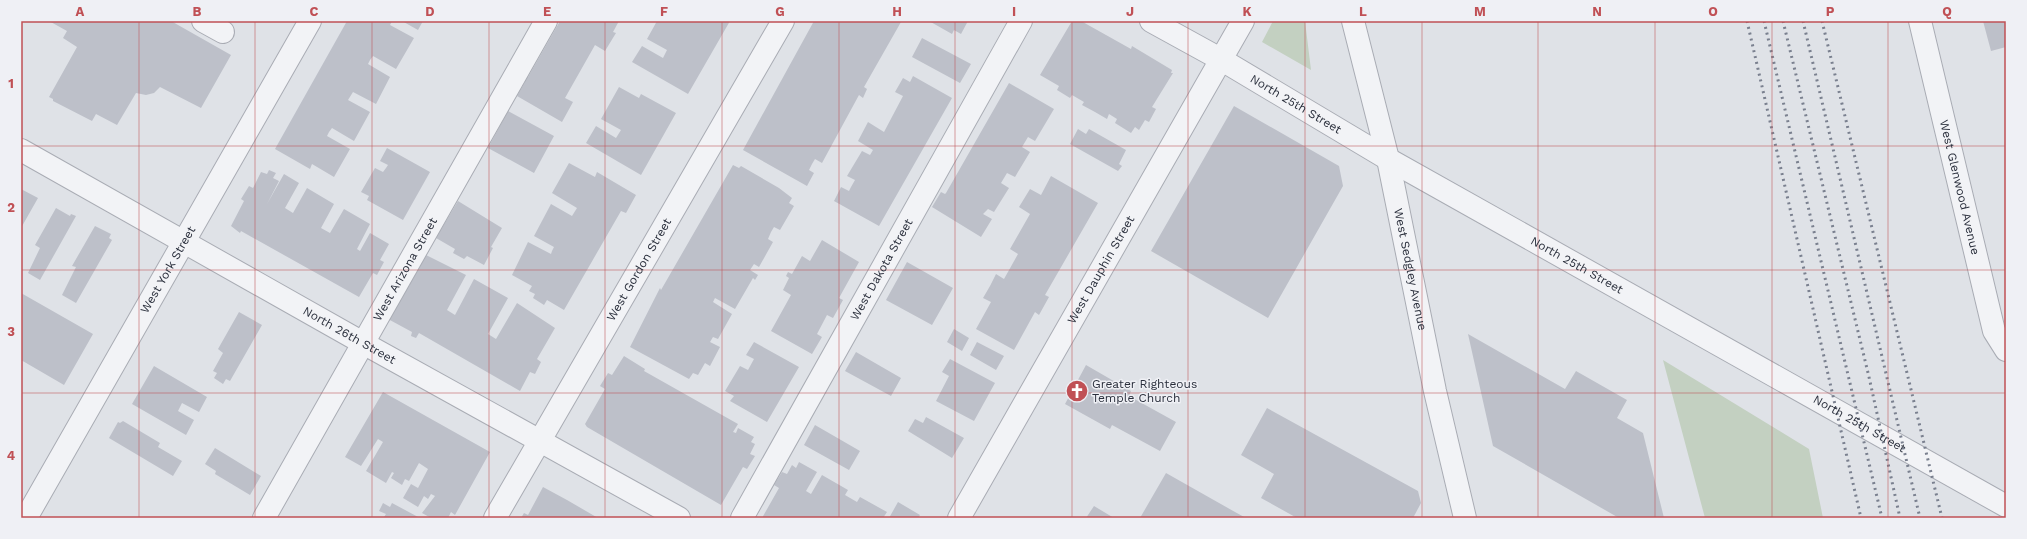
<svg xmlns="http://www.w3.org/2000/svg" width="2027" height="539" font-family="'Work Sans',sans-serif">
<rect width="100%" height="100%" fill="#dfe2e7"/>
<!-- green -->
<path fill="#c3d0c1" d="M1273,21h32l6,49 -49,-28z
M1663,360l146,89 14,69h-118z"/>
<!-- building -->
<path fill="#bdc0c9" d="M49,21h122l60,34 -30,53 -41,-21 -6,6 -8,2 -10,-2 -19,32 -21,-11 -4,7 -39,-20v-2l-4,-2 28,-50 -14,-9 4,-7z
M347,21h45l-2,4 24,13 -18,31 -23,-13 -3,4 -2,4 22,13 -14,27 -23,-12 -5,8 22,12 -16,29 -22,-13 -3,4 -2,4 23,13 -16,28 -22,-13 -2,5 -35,-20z
M402,21h21l-5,9z
M560,21h59l-6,11 3,1 -11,18 -10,-6 -30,53 8,4 -11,20 -45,-26 8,-14 -4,-2 3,-5 4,2z
M657,21h73l-42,73 -56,-32 10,-16 21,12 4,-8 -20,-11z
M814,21l87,1 -37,65 3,2 -4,9 -4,-3 -37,68 -7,-4 -3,5 -3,6 5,3 -7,13 -64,-36z
M929,21h39l-7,13 -7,-4 -2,4z
M1072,21h9l50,28 1,-3 40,24 -1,3h2l-21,34 4,2 -7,13 -4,-2 -6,10 -4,-3 -4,6 -16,-10 2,-4 -8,-5 -2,5 -12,-7 -13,-7 2,-3 -12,-7 -2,3 -13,-8 2,-4 -19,-11z
M1983,21h23v26l-15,4z
M922,38l49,26 -11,19 -48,-26z
M913,76l39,22 -73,128 -45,-25 7,-14 8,4 2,-4 4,-7 -8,-4 15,-25 8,4 3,-5 -15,-9 10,-19 16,10 19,-36 -8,-4 8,-14 7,4z
M1009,83l45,26 -19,32 -7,-4 -6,10 8,5 -15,25 -8,-4 -6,10 8,5 -15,24 -6,-3 -5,5 9,5 -11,18 -49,-30 9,-15 4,2 1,-1z
M619,87l20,11 2,-4 35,19 -35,62 -55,-32 10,-17 20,12 5,-8 -20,-11z
M1234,106l105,60 4,20 -75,132 -117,-67z
M508,111l46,25 -20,37 -46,-25z
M1078,129l8,5 3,-5 37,21 -7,14 3,2 -4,5 -48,-27z
M387,148l43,24 -27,48 -36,-20 2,-4 -8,-4 14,-24 8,4 3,-4 2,-3 -8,-4z
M569,163l26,14 2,-5 39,23 -10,18 -5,-2 -57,99 -17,-10 -3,5 -11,-7 2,-4 -6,-3 3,-5 -20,-11 16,-33 23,12 1,-3 2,-4 -20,-11 17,-32 21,12 5,-8 -25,-15z
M733,165l6,3 2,-2 38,22 13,10 -3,5 5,3 -14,24 -6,-3 -3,5 -3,7 5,3 -14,25 -5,-3 -4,6 8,5 -3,5 -2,-2 -18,31 -20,-11 -2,4 19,12 -14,25 -5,-2 -3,5 10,5 -10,19 -5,-3 -7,12 -5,-2 -4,6 -59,-32 30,-59 1,2z
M269,170l7,3 -3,5 6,3 -12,23 17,-30 15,9 -14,25 8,5 14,-25 27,16 -13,24 9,5 14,-24 26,15 -13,25 3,2 10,-18 19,11 -9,16 4,2 -7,13 -4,-2 -14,24 -118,-66 -1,2 -9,-7 13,-25 -3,-2 8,-13 4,2 8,-16 6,2z
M1051,176l47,27 -53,92 4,2 -10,18 -4,-3 -21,38 -38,-21 15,-27 -8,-4 7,-12 6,-12 8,5 14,-25 -8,-5 20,-35 -11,-7 11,-18 11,6z
M21,189l17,9 -17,30z
M458,201l44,27 -11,19 2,1 -9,17 -17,-9 -3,3 -11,-6 2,-4 -19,-11z
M56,208l14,8 1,-2 5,2 -36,64 -12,-7 12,-25 -5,-3z
M95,226l16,8 -2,4 3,2 -36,63 -14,-8 14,-28 -4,-1z
M822,240l37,22 -20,36 4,2 -10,18 -6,-3 -10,19 5,3 -10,17 -41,-23 20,-36 -8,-5 6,-12 -3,-2 2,-4 4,2 10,-18 8,5z
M426,255l40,20 -19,35 8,5 19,-36 34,19 -20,36 8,5 21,-36 38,25 -18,31 4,3 -6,12 -5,-2 -10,19 -101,-58 -3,5 -5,-2 1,-4 -24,-13 17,-35 4,2z
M907,262l46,26 -21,37 -46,-25z
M21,293l72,41 -29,51 -43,-25z
M239,312l23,13 -32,56 -4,-2 -3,5 -9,-6 3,-5 -4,-2 10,-18 -5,-4z
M954,329l15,9 -7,13 -15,-9z
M1468,334l97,55 11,-18 51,29 -10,18 26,15 21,85h-45l-126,-72z
M754,342l45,25 -32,55 -37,-21 4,-5 -9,-5 15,-25 8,4 6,-11 -8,-4z
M977,342l27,14 -8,14 -26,-15z
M856,352l45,26 -10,18 -46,-25z
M624,356l21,13 -1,2 94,53 -5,8 3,1 2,-5 16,9 -3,5 4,2 -5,10 5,2 -8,13 -4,-2 -22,38 -134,-78 -2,-3 20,-35 -5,-3 8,-13 4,2z
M950,359l45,24 -21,38 -38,-20 13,-25 -7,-4z
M1086,365l45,26 -2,5 47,26 -16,29 -48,-26 -2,4 -45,-25z
M154,366l53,31 -8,15 -17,-9 -4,8 16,9 -8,15 -54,-31z
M383,392l107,60 -35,63 -4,-3 -3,6h-17l-9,-5 13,-17 -4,-2 -3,5 -4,-3 -6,11 -15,-9 8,-14 7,4 10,-19 -9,-6 -10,18 -4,-2 -3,6 -11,-7 3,-5 -2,-1 -6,11 -20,-12 17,-29 -5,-3 -17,27 -16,-9z
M1267,408l151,83 3,12 -8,15h-116l-36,-20 13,-24 -33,-19z
M926,417l38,21 -12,20 -44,-27 7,-12 8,4z
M123,421l37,22 -2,4 24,14 -9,15 -64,-38 9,-16 2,1z
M815,425l45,26 -11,19 -45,-25z
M215,448l46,28 -11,19 -35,-21 1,-3 -11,-7z
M799,462l18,10 -11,19 5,3 11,-19 26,15 -3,5 12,7 3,-5 27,15 -4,6h-121l17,-30 -5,-3 8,-13 5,2 5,-9 4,3z
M1166,473l69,39 11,6h-106z
M543,487l24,13 31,18h-77l3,-5 4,2z
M898,502l22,13 -2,3h-29z
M383,503l7,4 2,-4 28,15h-34l-2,-1 2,-3 -7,-3z
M1094,506l20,12h-28z"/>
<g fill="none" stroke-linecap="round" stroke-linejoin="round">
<!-- minor casing -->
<g stroke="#a9acb4" stroke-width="24">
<g id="minor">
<path d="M203,21l20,11"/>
<path id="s1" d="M1151,21l71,39 166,99 618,347"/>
<path id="s2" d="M1353,21l35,138 47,232 30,127"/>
<path id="s3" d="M1920,21l74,310 12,19"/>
<path id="s4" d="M21,150l342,193 316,175"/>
<path id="s5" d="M26,518l284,-497"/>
<path id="s6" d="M264,518l282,-497"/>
<path id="s7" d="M495,518l288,-497"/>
<path id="s8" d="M742,518l279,-497"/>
<path id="s9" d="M959,518l284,-497"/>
</g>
</g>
<!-- minor -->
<use href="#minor" stroke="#f2f3f6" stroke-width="22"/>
<!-- rail -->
<path stroke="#7a808f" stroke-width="3" stroke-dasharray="2 4" stroke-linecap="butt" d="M1747,21l114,497
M1764,21l118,497
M1783,21l86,356 31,141
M1803,21l117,497
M1822,21l120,497"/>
</g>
<!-- grid -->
<path fill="none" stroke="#c05055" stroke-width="1" stroke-opacity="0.55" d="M139,21v497M255,21v497M372,21v497M489,21v497M605,21v497M722,21v497M839,21v497M955,21v497M1072,21v497M1188,21v497M1305,21v497M1422,21v497M1538,21v497M1655,21v497M1772,21v497M1888,21v497M21,146h1985M21,270h1985M21,393h1985"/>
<!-- icons -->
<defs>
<g id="church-disc" transform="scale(1.15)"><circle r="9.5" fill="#c05055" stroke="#eff0f5"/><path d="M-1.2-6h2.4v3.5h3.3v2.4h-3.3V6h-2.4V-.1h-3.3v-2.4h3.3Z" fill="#fff"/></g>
</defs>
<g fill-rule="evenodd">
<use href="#church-disc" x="1077" y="391"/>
</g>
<g text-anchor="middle" stroke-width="3" stroke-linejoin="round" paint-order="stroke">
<!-- street labels -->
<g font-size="12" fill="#2a2f3c" stroke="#eff0f5">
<text dy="4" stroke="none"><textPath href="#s1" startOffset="167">North 25th Street</textPath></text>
<text dy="4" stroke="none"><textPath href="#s3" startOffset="171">West Glenwood Avenue</textPath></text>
<text dy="4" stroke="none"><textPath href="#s1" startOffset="491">North 25th Street</textPath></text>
<text dy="4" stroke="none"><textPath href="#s6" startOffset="286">West Arizona Street</textPath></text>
<text dy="4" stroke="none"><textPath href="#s7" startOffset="287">West Gordon Street</textPath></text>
<text dy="4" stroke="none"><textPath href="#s2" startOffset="255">West Sedgley Avenue</textPath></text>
<text dy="4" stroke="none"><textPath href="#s5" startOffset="286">West York Street</textPath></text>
<text dy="4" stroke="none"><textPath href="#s8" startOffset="285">West Dakota Street</textPath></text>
<text dy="4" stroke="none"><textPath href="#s9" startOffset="286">West Dauphin Street</textPath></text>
<text dy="4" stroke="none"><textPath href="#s4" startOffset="377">North 26th Street</textPath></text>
<text dy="4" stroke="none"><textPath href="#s1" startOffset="815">North 25th Street</textPath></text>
</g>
<!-- poi labels -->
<g font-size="12" fill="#2a2f3c" stroke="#eff0f5" text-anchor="start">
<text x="1092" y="388">Greater Righteous<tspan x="1092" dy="14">Temple Church</tspan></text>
</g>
</g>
<!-- border -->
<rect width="2027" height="539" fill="none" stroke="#eff0f5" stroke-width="44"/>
<rect x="22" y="22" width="1983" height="495" fill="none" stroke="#c05055" stroke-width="1.5"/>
<g font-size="13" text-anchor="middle" font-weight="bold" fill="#c05055">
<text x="80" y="16">A</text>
<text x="197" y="16">B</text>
<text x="314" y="16">C</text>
<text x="430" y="16">D</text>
<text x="547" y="16">E</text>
<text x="664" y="16">F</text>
<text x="780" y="16">G</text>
<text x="897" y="16">H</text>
<text x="1014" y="16">I</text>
<text x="1130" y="16">J</text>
<text x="1247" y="16">K</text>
<text x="1363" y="16">L</text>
<text x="1480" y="16">M</text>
<text x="1597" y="16">N</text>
<text x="1713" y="16">O</text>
<text x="1830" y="16">P</text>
<text x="1947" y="16">Q</text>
<text x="11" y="88">1</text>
<text x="11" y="212">2</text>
<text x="11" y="336">3</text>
<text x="11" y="460">4</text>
</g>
</svg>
